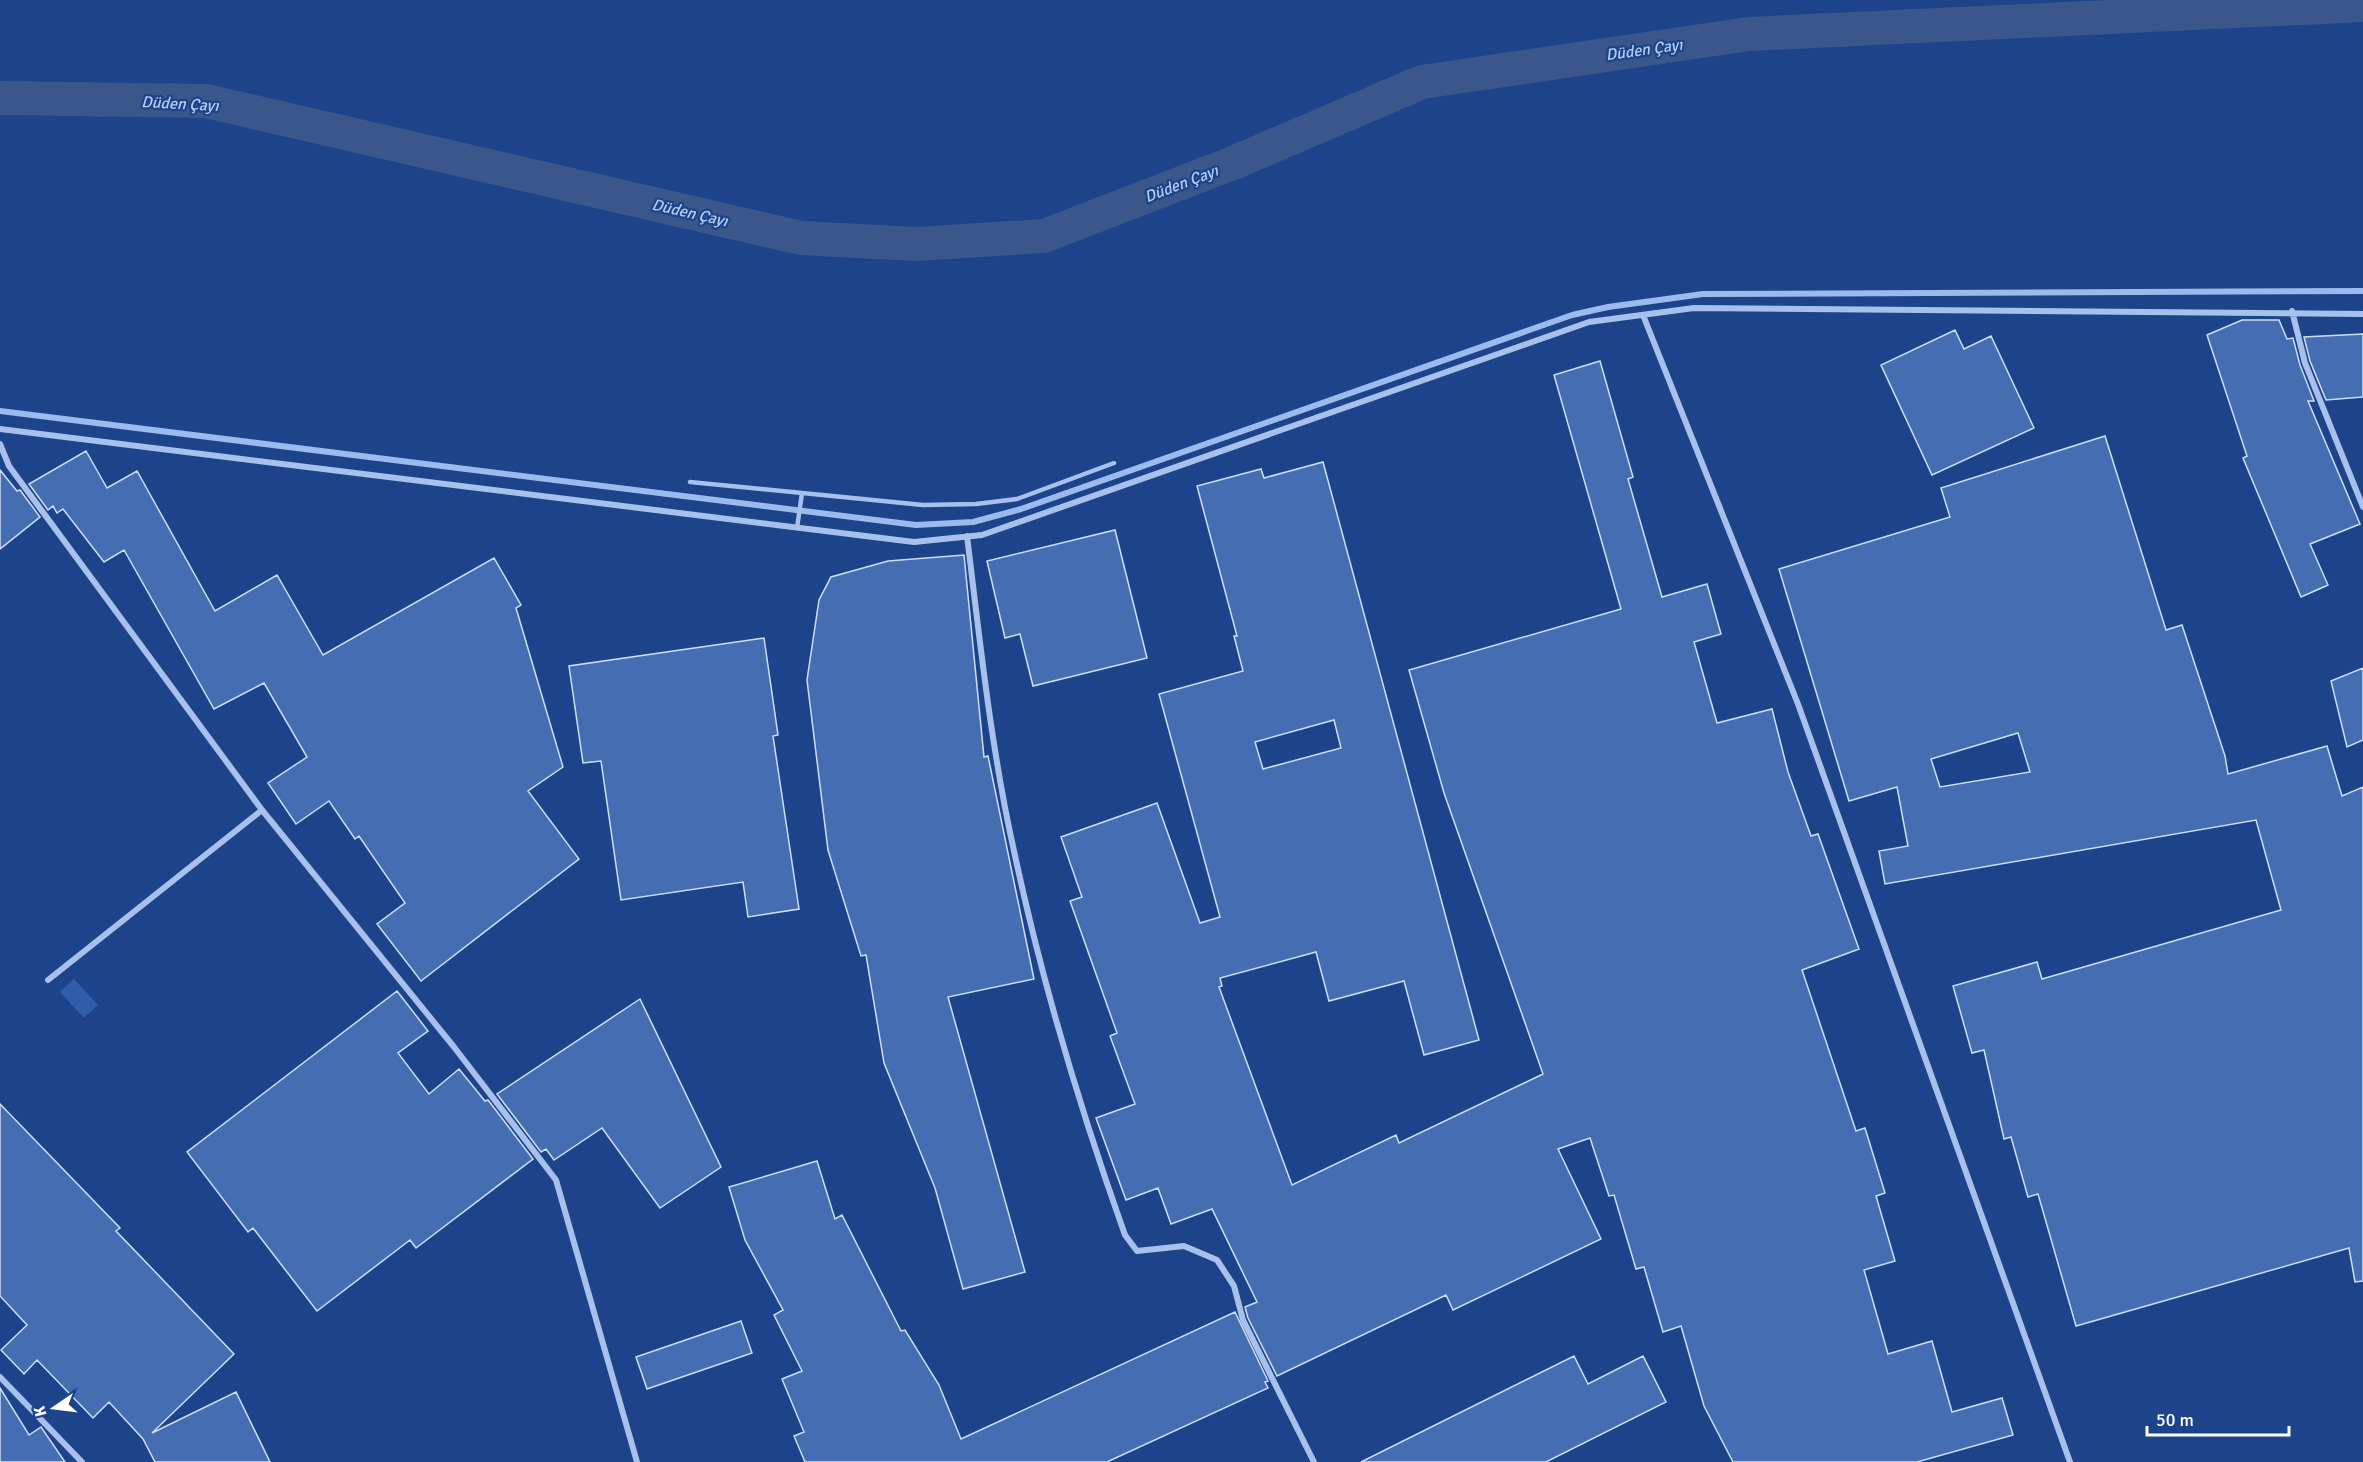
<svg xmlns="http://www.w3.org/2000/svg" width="2363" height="1462" font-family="Signika,sans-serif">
<rect width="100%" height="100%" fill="#1d448a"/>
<!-- green -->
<path fill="#305da8" d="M74,979l24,26 -14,13 -24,-26z"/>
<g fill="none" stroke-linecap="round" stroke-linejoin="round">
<!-- stream -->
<path stroke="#9bbbee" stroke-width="6" d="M0,411l916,114 57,-3 48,-13 551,-194 36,-8 95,-13 660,-3"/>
<!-- river -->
<path stroke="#3a568a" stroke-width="34" d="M0,98l206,3 595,137 115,6 128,-8 189,-73 189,-81 327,-48 614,-29"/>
</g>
<!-- building -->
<path fill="#456eb2" stroke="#cddef9" stroke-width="1.5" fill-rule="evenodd" d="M2242,320h37l8,19 6,-1 7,27 14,36h-6l52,123 -50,20 18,41 -27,12 -58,-139 4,-2 -40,-121z
M1955,330l9,19 27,-13 43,92 -102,47 -51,-110z
M2363,334v63l-37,3 -16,-39 -6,-24z
M1600,361l33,116 -5,2 34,118 45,-13 14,50 -27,8 23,81 55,-14 16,63 23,64 7,-2 41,115 -57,21 54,161 9,-3 20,65 -9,3 19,65 -31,9 24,84 44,-13 20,71 50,-14 11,37 -96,27h-184l-29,-56 -23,-80 -18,6 -19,-65 -8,2 -22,-74 -5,1 -19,-58 -32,11 43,90 -148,71 -7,-15 -169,81 -29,-58 -3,-11 12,-5 -45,-93 -41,15 -13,-36 -32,12 -30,-82 39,-14 -25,-68 7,-3 -47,-132 12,-4 -21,-60 96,-34 43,120 20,-6 -61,-223 84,-23 -9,-35h3l-40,-150 64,-17 3,9 59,-16 156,578 -55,15 -20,-74 -75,20 -13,-49 -96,26 2,8 -3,1 73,198 104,-50 3,8 144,-69 -99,-281 -35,-123 212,-61 -67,-234zM1334,720l7,28 -78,21 -8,-27z
M2105,436l61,194 16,-5 43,131 3,18 99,-28 15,50 21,-9v494l-8,1 -6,-34 -273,78 -38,-132 -10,3 -17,-60 -7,2 -20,-89 -12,3 -19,-67 84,-24 5,17 239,-69 -25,-90 -371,64 -6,-33 29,-5 -11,-59 -48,14 -70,-232 171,-52 -9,-29zM2018,733l12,39 -90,15 -9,-28z
M86,451l21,37 30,-17 78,140 62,-36 46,80 171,-97 27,47 -5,3 47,159 -35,24 51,68 -158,122 -44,-57 28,-21 -46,-67 -4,3 -26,-38 -33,23 -28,-41 39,-26 -43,-74 -50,26 -90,-159 -20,12 -41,-53 -6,4 -4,-7 -5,4 -19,-26z
M0,470l17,21 3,-1 20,27 -40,32z
M1115,530l32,128 -114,28 -13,-52 -15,4 -18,-77z
M964,555l20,202 4,-1 46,223 -86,18 77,275 -62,17 -28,-101 -51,-125 -18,-108 -5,1 -33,-106 -21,-170 12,-80 12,-23 57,-16z
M764,638l14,97 -5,1 26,173 -51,8 -5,-35 -122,18 -20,-139 -18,2 -14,-97z
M2363,668v72l-16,7 -16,-66z
M397,991l31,40 -30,22 31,41 30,-25 26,32 3,-1 45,59 -117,89 -6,-8 -93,71 -64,-83 -5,4 -61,-80z
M640,999l81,168 -61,41 -58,-80 -48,32 -8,-11 -5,3 -44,-58z
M0,1104l120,124 -4,3 118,123 -82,79 84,-41 34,70h-115l-12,-23 -34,-37 -16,16 -56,-58 -13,14 -23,-24 26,-25 -27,-29z
M817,1161l18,58 7,-4 59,116 4,-1 34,55 22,54 274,-127 33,69 -3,1 3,6 -161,74h-302l-11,-26 10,-4 -22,-53 20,-8 -28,-56 9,-5 -38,-70 -16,-53z
M741,1321l11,32 -105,36 -11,-32z
M1574,1356l14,28 55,-28 23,46 -120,60h-185z
M0,1388l29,47 12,-8 24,35h-65z"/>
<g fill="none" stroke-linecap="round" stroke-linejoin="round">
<!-- service -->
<path stroke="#a8c1ec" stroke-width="4.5" d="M690,482l233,23 53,-1 41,-5 97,-36
M797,528l5,-35"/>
<!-- minor -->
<path stroke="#a8c1ec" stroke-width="6" d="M2292,311l13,52 58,144
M1643,315l155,389 272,758
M0,429l914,113 68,-7 607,-213 105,-14 669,6
M0,444l9,22 253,344 192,237 102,133 81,282
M967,536c13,105 24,212 47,315 28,131 66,258 111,384l12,16 47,-5 33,14 17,26 9,34 71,142
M48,980l214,-170
M0,1377l82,85"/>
</g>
<g text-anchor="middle" stroke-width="4.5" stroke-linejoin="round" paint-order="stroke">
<!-- water labels -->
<g font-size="16" font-style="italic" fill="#b4ccf3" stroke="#1d448a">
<text transform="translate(1644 49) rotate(-8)" y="6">Düden Çayı</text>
<text transform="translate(180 103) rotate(3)" y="6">Düden Çayı</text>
<text transform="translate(1181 183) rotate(-21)" y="6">Düden Çayı</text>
<text transform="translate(690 212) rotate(13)" y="6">Düden Çayı</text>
</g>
</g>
<!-- north arrow -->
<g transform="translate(54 1408) rotate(256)" stroke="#1d448a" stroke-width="4.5" paint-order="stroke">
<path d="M0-4.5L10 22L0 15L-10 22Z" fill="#ffffff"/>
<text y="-9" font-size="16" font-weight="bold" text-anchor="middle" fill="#ffffff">K</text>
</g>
<!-- scale -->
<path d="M2147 1426v9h142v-9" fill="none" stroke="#ffffff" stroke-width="3"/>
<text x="2156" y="1426" font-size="18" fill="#ffffff" stroke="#1d448a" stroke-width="4.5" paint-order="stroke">50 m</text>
</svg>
